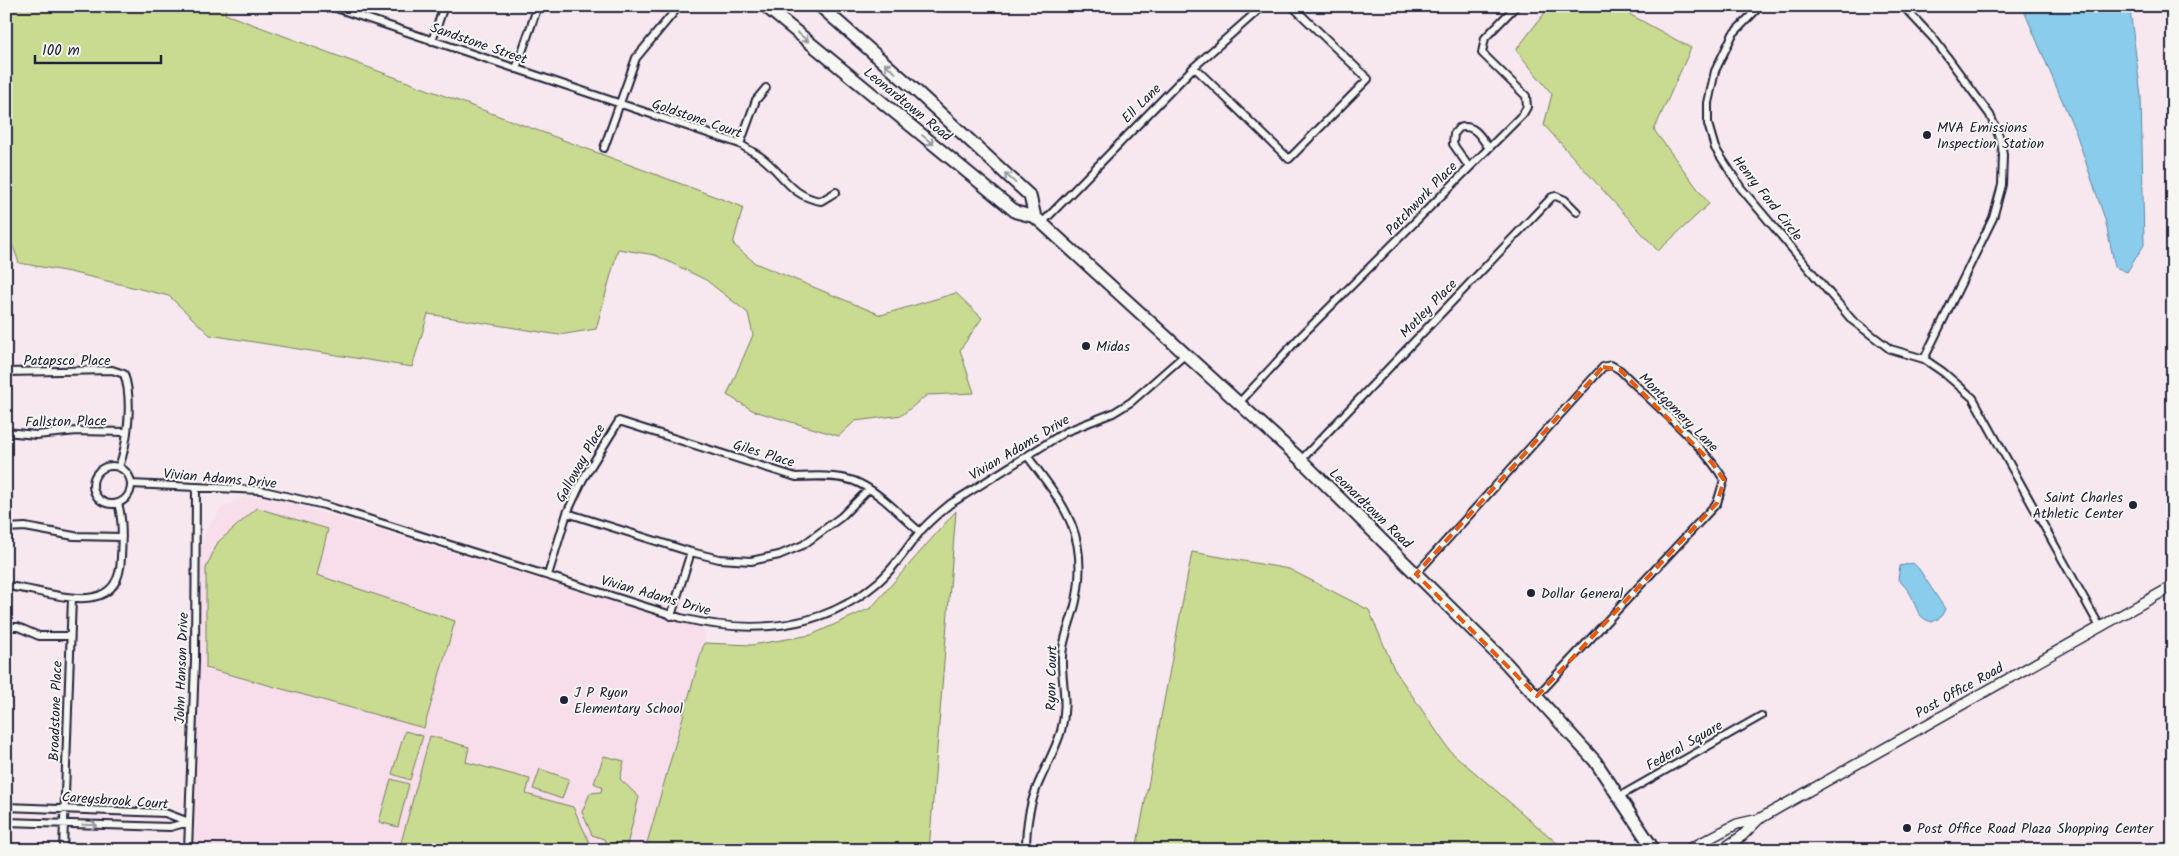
<svg xmlns="http://www.w3.org/2000/svg" width="2179" height="856" font-family="Kalam,sans-serif">
<rect width="100%" height="100%" fill="#f7e7ee"/>
<filter id="ink" filterUnits="userSpaceOnUse"><feTurbulence type="fractalNoise" baseFrequency=".02" numOctaves="2"/><feDisplacementMap in="SourceGraphic" scale="10" xChannelSelector="R" yChannelSelector="G"/><feConvolveMatrix kernelMatrix="1 2 1 2 8 2 1 2 1" color-interpolation-filters="sRGB"/></filter>
<g filter="url(#ink)">
<!-- built -->
<path fill="#f8ddeb" d="M266,496l438,134v13l-59,207h-452l9,-244 -2,-49 5,-25 18,-25 20,-9z"/>
<!-- green -->
<path fill="#c9db90" stroke="#767e66" d="M6,6h221l-2,8 518,193 -10,37 22,19 126,52 75,-22 26,25 -22,32 14,43 -47,2 -25,20 -47,6 -16,15 -85,-25 -27,-16 26,-60 -5,-22 -42,-33 -51,-25 -37,-6 -22,80 -37,6 -131,-21 -16,53 -202,-32 -41,-39 -99,-24 -51,-9 -13,-37z
M1550,6h73l-1,4 69,38 -37,82 55,74 -51,47 -114,-126 8,-31 -36,-44z
M257,508l71,21 -11,46 138,46 -31,107 -218,-60v-100l12,-26z
M956,511l-27,339h-284l59,-207 48,2 59,-10 60,-27z
M1192,552l97,17 80,41 25,59 56,82 115,99h-429z
M405,731l18,5 -13,44 -18,-6z
M430,736l39,11 -3,15 64,17 -4,15 47,13 20,43h-194z
M604,756l20,5 -4,18 19,18 -13,52 -18,-3 -4,-7 -12,-4 -10,-23 8,-19 11,-1 1,-5 -8,-4z
M540,769l29,10 -7,20 -29,-10z
M391,779l18,5 -11,43 -19,-5z"/>
<!-- water -->
<path fill="#8accec" stroke="#6088a5" d="M2022,6h106l2,4 11,85 3,150 -17,27 -12,-5 -10,-48 -29,-86z
M1913,563l6,6 26,40 -4,8 -9,5c-15,-4 -15,-14 -21,-27 -3,-6 -9,-11 -13,-16l2,-13z"/>
<g fill="none" stroke-linecap="round" stroke-linejoin="round">
<!-- street casing -->
<g stroke="#22223b" stroke-width="10">
<path id="street" d="M330,6l410,138c7,5 14,8 21,13 23,17 29,39 60,44l15,-9
M1760,6l-27,28 -18,37 -7,32v21l7,24 26,40 111,132 38,29 34,10 69,-141 9,-33 1,-30 -2,-14 -11,-26 -56,-76 -31,-33
M432,41l12,-35
M1194,67l95,92 79,-80 -76,-73
M516,69l22,-63
M740,144l16,-44 10,-12
M604,148l32,-90 43,-52
M1469,167l-16,-23 1,-10 5,-6c15,-5 22,9 29,19
M1042,223l152,-156 69,-61
M1924,359l19,13 30,26 127,229
M6,372l106,-2 12,4c9,25 4,68 -5,93
M1239,403l60,-65 224,-224 4,-7 -1,-11 -44,-43 3,-15 31,-32
M6,432l30,3 41,-4 50,1
M1301,460l251,-263 4,-1 9,4 12,12
M93 485a19 19 0 1 1 38 0a19 19 0 1 1-38 0Z
M131,484l129,6 64,15 357,113c68,16 140,13 196,-35 17,-14 28,-33 42,-50 9,-11 20,-20 31,-29l115,-72 48,-19 18,-11 56,-49
M567,513l124,39 28,7 32,2 28,-6 24,-10 38,-28 28,-28
M6,528l19,-1 49,9 48,1
M1416,574l187,-207 8,-2 9,5c30,31 83,73 104,110l-7,23 -180,193
M548,575l19,-62 16,-34 36,-58 177,56c18,-1 41,-2 58,4 25,10 46,34 66,51
M6,586c40,3 114,39 115,-29 1,-19 2,-36 -3,-54
M671,616l20,-64
M6,627h12l21,9h31
M1620,796l141,-80
M6,807l159,6 24,9 -19,5 -164,-5
M63,850l9,-252
M188,850l7,-189 1,-174
M1026,850c0,-25 3,-47 14,-70 7,-16 16,-32 21,-49 8,-30 0,-47 1,-75 1,-19 10,-36 14,-55 13,-65 -10,-94 -48,-144"/>
</g>
<!-- secondary casing -->
<g stroke="#22223b" stroke-width="12">
<path id="secondary" d="M1687,850l50,-26 22,-5
M1721,850l21,-14 17,-17 414,-233"/>
</g>
<!-- highway casing -->
<g stroke="#22223b" stroke-width="15">
<path id="highway" d="M765,6l251,206 19,5 7,6 259,237 205,203 89,98 59,89
M820,6l93,82 117,108 5,21"/>
</g>
<!-- street -->
<use href="#street" stroke="#f6f6f2" stroke-width="6"/>
<!-- secondary -->
<use href="#secondary" stroke="#f6f6f2" stroke-width="9"/>
<!-- highway -->
<use href="#highway" stroke="#f6f6f2" stroke-width="11"/>
</g>
<!-- one-way arrows -->
<defs><path id="oneway-shaft" d="M-6 0H5M1.5-3L5.5 0L1.5 3" fill="none" stroke-width="1.6" stroke-linecap="round" stroke-linejoin="round" transform="scale(1.25)"/></defs>
<g stroke="#9797a0">
<use href="#oneway-shaft" transform="translate(803 37) rotate(40)"/>
<use href="#oneway-shaft" transform="translate(890 68) rotate(-139)"/>
<use href="#oneway-shaft" transform="translate(928 140) rotate(39)"/>
<use href="#oneway-shaft" transform="translate(1010 178) rotate(-137)"/>
<use href="#oneway-shaft" transform="translate(90 825) rotate(2)"/>
</g>
</g>
<!-- marked area -->
<path fill="none" stroke="#e8590c" stroke-width="4" stroke-dasharray="10 6" stroke-linejoin="round" d="M1603,367l17,3 92,93 12,17 -7,23 -180,193 -121,-122z"/>
<!-- markers -->
<g fill="#22223b" stroke="#f6f6f2" stroke-width="2">
<circle cx="1927" cy="135" r="5"/>
<circle cx="1086" cy="346" r="5"/>
<circle cx="2133" cy="505" r="5"/>
<circle cx="1531" cy="593" r="5"/>
<circle cx="564" cy="700" r="5"/>
<circle cx="1907" cy="828" r="5"/>
</g>
<g text-anchor="middle" stroke-width="4" stroke-linejoin="round" paint-order="stroke">
<!-- street labels -->
<g font-size="14" fill="#22223b" stroke="#f6f6f2">
<text transform="translate(479 43) rotate(19)" y="5">Sandstone Street</text>
<text transform="translate(1141 103) rotate(-45)" y="5">Ell Lane</text>
<text transform="translate(908 104) rotate(39)" y="5">Leonardtown Road</text>
<text transform="translate(697 118) rotate(19)" y="5">Goldstone Court</text>
<text transform="translate(1421 198) rotate(-46)" y="5">Patchwork Place</text>
<text transform="translate(1768 198) rotate(52)" y="5">Henry Ford Circle</text>
<text transform="translate(1428 308) rotate(-46)" y="5">Motley Place</text>
<text x="67" y="365">Patapsco Place</text>
<text transform="translate(1679 412) rotate(45)" y="5">Montgomery Lane</text>
<text transform="translate(66 421) rotate(-1)" y="5">Fallston Place</text>
<text transform="translate(1019 447) rotate(-31)" y="5">Vivian Adams Drive</text>
<text transform="translate(764 453) rotate(17)" y="5">Giles Place</text>
<text transform="translate(580 463) rotate(-61)" y="5">Galloway Place</text>
<text transform="translate(220 478) rotate(5)" y="5">Vivian Adams Drive</text>
<text transform="translate(1371 508) rotate(44)" y="5">Leonardtown Road</text>
<text transform="translate(656 595) rotate(16)" y="5">Vivian Adams Drive</text>
<text transform="translate(181 668) rotate(-88)" y="5">John Hanson Drive</text>
<text transform="translate(1051 678) rotate(-89)" y="5">Ryon Court</text>
<text transform="translate(1959 690) rotate(-29)" y="5">Post Office Road</text>
<text transform="translate(55 711) rotate(-88)" y="5">Broadstone Place</text>
<text transform="translate(1684 745) rotate(-30)" y="5">Federal Square</text>
<text transform="translate(115 800) rotate(4)" y="5">Careysbrook Court</text>
</g>
<!-- poi labels -->
<g font-size="14" fill="#22223b" stroke="#f6f6f2" text-anchor="start">
<text x="1937" y="132">MVA Emissions<tspan x="1937" dy="16">Inspection Station</tspan></text>
<text x="1096" y="351">Midas</text>
<text x="2123" y="502" text-anchor="end">Saint Charles<tspan x="2123" dy="16">Athletic Center</tspan></text>
<text x="1541" y="598">Dollar General</text>
<text x="574" y="697">J P Ryon<tspan x="574" dy="16">Elementary School</tspan></text>
<text x="1917" y="833">Post Office Road Plaza Shopping Center</text>
</g>
</g>
<!-- margin -->
<rect width="2179" height="856" fill="none" stroke="#f6f6f2" stroke-width="25"/>
<rect x="12" y="12" width="2154" height="831" fill="none" stroke="#22223b" stroke-width="2" filter="url(#ink)"/>
<!-- scale -->
<path d="M35 55v8h126v-8" fill="none" stroke="#22223b" stroke-width="2.5"/>
<text x="42" y="55" font-size="15" fill="#22223b" stroke="#f6f6f2" stroke-width="4" paint-order="stroke">100 m</text>
</svg>
